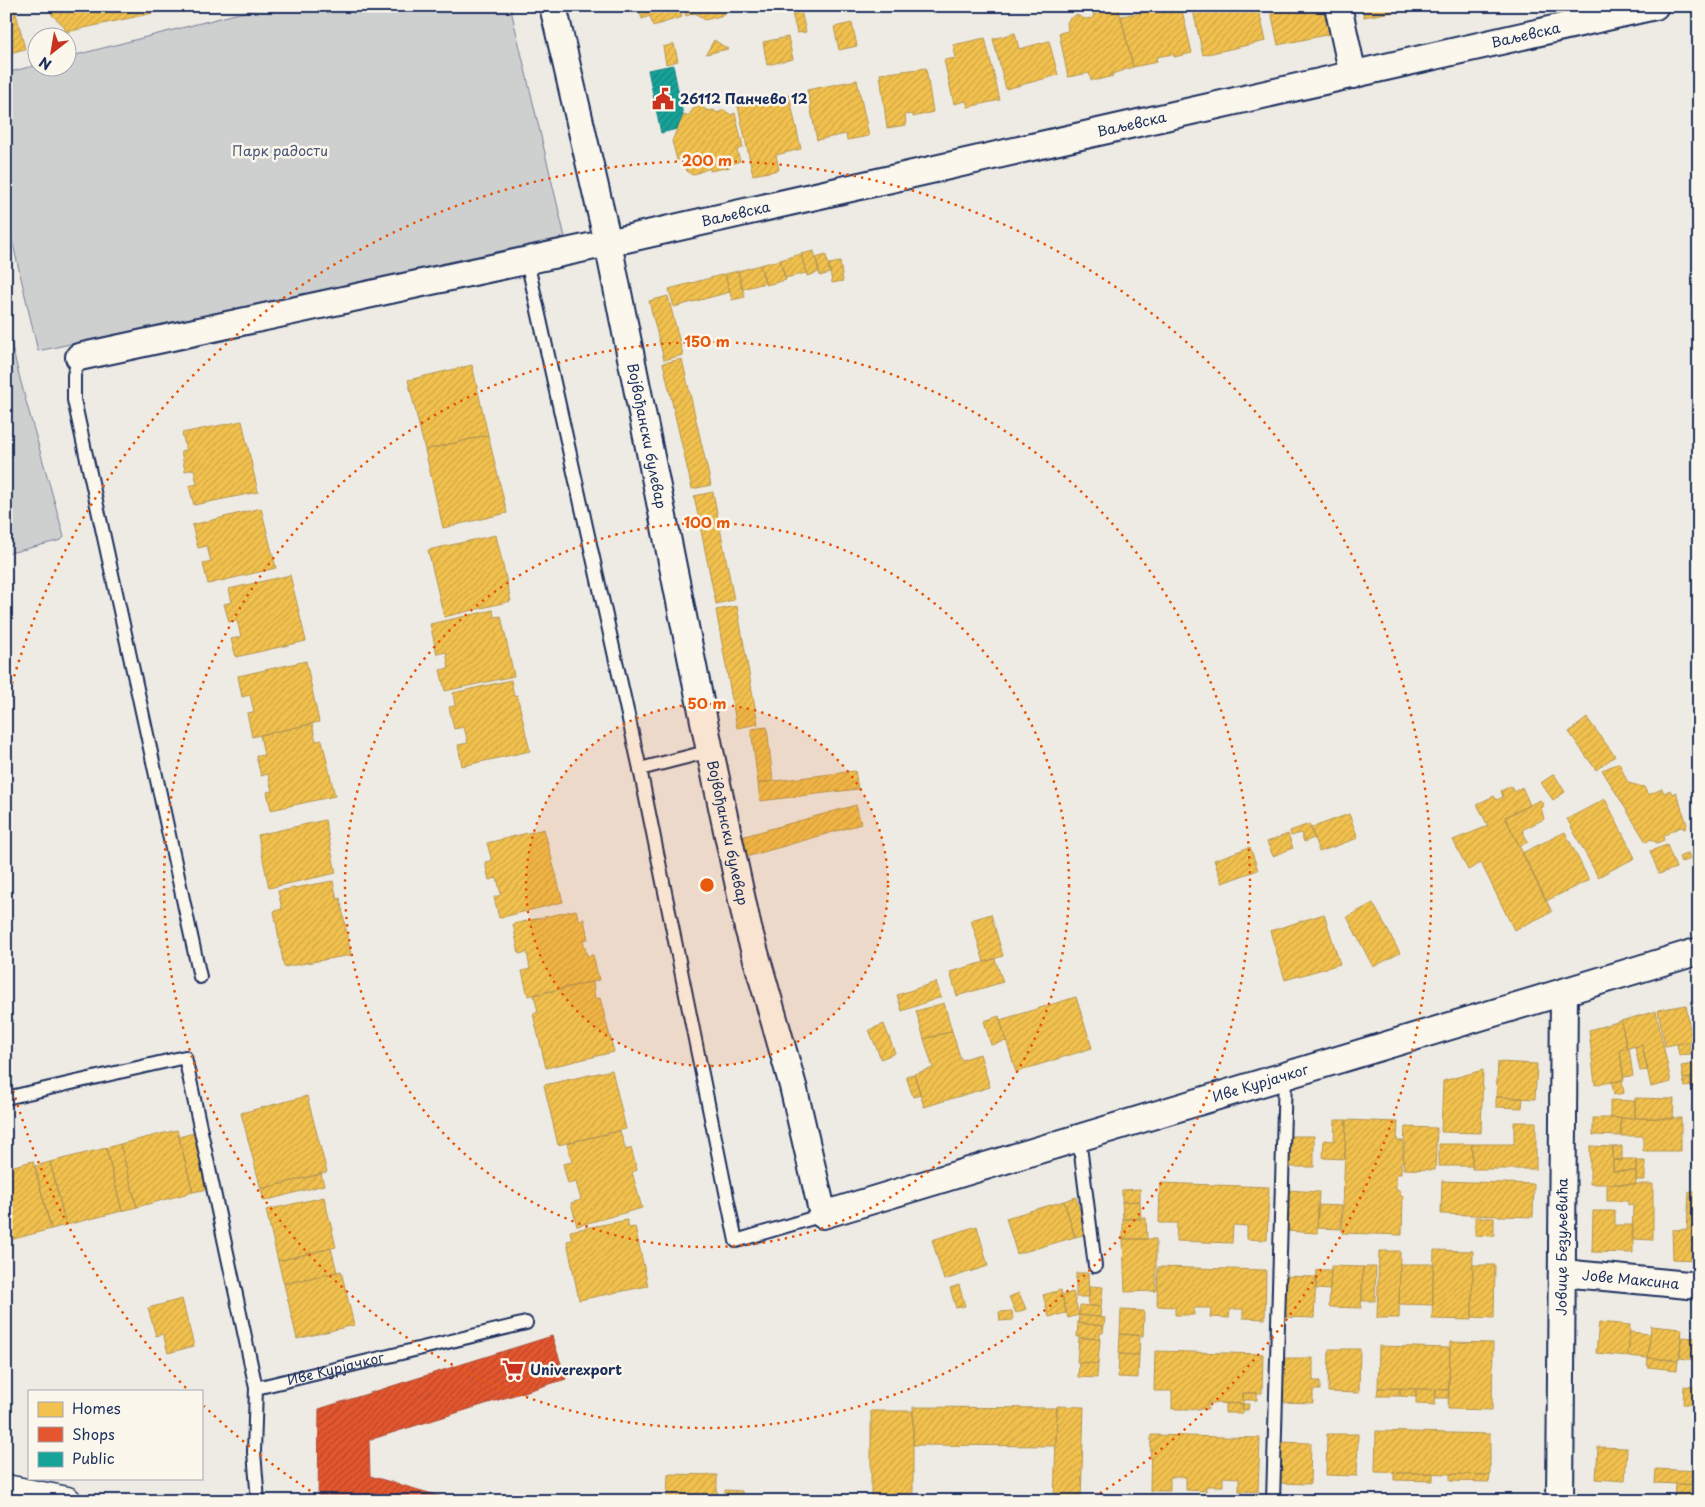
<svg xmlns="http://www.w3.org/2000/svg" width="1705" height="1507" font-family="'Playpen Sans',sans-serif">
<defs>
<pattern id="homes-hatch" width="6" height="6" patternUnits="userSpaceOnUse" patternTransform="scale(1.25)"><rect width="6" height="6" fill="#f2c14e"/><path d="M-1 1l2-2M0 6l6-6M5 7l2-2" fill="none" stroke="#cfa646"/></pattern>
<pattern id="shops-hatch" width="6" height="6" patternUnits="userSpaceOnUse" patternTransform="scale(1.25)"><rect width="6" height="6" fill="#e4572e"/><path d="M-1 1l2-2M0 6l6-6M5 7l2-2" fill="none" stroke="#b8482a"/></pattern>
<pattern id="public-hatch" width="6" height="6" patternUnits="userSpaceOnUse" patternTransform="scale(1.25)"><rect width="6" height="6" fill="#17a398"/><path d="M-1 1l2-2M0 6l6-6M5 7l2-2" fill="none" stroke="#14857f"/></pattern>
</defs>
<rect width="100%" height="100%" fill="#eeebe4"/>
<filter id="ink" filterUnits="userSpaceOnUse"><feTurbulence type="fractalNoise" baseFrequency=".02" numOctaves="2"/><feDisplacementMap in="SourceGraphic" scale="10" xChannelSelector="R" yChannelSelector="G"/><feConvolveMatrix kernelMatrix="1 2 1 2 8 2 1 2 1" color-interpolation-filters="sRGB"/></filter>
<g filter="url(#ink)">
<!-- green -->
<path fill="#cecfcf" stroke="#747f96" d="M267,6h243l55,231 -527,114 -32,-137v-141l31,-8 1,3h30v-11z
M6,321c16,73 39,144 58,216l-3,3 -55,14z"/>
<!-- homes -->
<path fill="url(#homes-hatch)" stroke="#b29553" d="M50,6h135l-119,26 -3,-7 -11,-10z
M638,6h41l3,11 -29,9 -3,-10 -8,3z
M684,6h45l-5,9 -19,5 -10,-7 -9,3z
M1094,6h24l15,61 -21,7 1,2 -16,4h-6l-2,-7 -21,4 -9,-44 9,-2 -1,-8 2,-4 7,-4 9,4 8,-1z
M1181,6l11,47 -18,4 -1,-3 -17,3 1,5 -24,5 -12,-51z
M1192,6h66l8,35 -63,14z
M1270,6h65l5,26 -62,13z
M1362,6h46l1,3 -45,8z
M800,7l6,25 -9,1 -6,-24z
M15,9l10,40 -19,5v-43z
M852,23l5,23 -18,4 -5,-23z
M1015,33l4,16 30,-8 9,34 -52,14 -13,-50z
M788,37l5,22 -26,6 -4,-23z
M985,38l15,62 -32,7 -2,-6 -12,3 -10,-44 12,-2 -3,-13z
M714,40l14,9 -22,5z
M674,44l4,17 -12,3 -3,-17z
M926,68l7,44 -20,5v-3l-8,1 1,10 -19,3 -7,-54z
M857,80l12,56 -22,4 -1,-6 -29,6 -10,-50z
M789,95l12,54 -25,6 3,15 -26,5 -15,-69z
M701,106l7,5 6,-1 3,3 7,-3 7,5 4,-2 8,34 -6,3 3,11 -11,4 1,2 -20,4v-3l-18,7 -6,-5 -4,-12 -5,2 -5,-19 11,-26 5,1 6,-8z
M814,251l5,21 -12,4 -6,-22z
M801,254l5,19 -21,5 -5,-18z
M826,255l4,18 -10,3 -4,-18z
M780,260l6,20 -20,5 -6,-20z
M840,262l3,19 -11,2 -3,-19z
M760,265l5,18 -23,6 -4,-18z
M738,271l7,26 -13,3 -7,-26z
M725,274l5,18 -56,15 -5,-18z
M668,296l15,59 -19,5 -15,-59z
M682,359l29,126 -19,4 -29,-126z
M472,365l16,70 -63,15 -17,-70z
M242,421l16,71 -64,13 -5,-19 8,-2 -3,-15 -9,2 -4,-20 5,-1 -4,-17z
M488,435l19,78 -64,15 -18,-78z
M713,492l21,108 -18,4 -22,-108z
M261,508l15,60 -68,16 -5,-20 8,-2 -4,-16 -9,2 -6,-23z
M496,535l15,66 -67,16 -16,-67z
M290,575l16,66 -70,16 -5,-18 10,-2 -4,-17 -8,2 -5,-18 8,-2 -3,-13z
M737,606l21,118 -21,4 -21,-118z
M493,610l1,7 7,-1 13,60 -69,15 -5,-21 9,-2 -3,-16 -9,2 -7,-30z
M306,661l13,61 -67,15 -5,-24 7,-1 -4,-17 -8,2 -4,-21z
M511,680l3,16 3,-1 13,56 -68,15 -4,-21 10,-2 -4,-16 -10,2 -5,-22 6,-1 -2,-13z
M1587,718l28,38 -19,14 -27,-38z
M312,724l4,17 6,-1 13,56 -64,14 -4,-18 5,-1 -4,-17 -7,2 -5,-20 8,-1 -4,-20z
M767,727l6,54 -15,2 -7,-54z
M1619,763l9,20 16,4 4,8 14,-6 2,4 6,-3 2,4 4,-2 11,32 -2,5 -4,-2 -10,4 -8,6 1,3 -7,3 -6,-4 -5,3 -44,-72z
M855,771l3,18 -98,12 -2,-18z
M1554,774l11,18 -12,8 -12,-17z
M1511,786l3,6 8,-5 8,18 -25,12 47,95 -38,18 -33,-67 -13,7 -15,-30 35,-14 -11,-22 17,-8 3,4 6,-3 -2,-6z
M1699,790v17l-6,-14z
M1605,799l30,59 -37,19 -31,-58z
M1540,800l4,6 -3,1 3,12 -22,11 6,12 -9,4 -14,-29z
M856,805l5,19 -122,35 -5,-20z
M1349,814l9,24 -39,14 -8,-24z
M325,820l11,53 -67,15 -11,-53z
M1309,824l5,14 -10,4 -3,-9 -10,3 -1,-5z
M544,829l19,73 -64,16 -5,-21 7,-2 -4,-17 -8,2 -4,-18 7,-1 -5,-18z
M1565,832l24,48 -43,21 -24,-48z
M1288,834l5,14 -20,8 -6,-14z
M1667,845l9,23 -17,6 -9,-23z
M1250,847l8,23 -36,13 -8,-23z
M1688,853l3,6 -10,3 -2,-5z
M333,881l4,18 3,-1 11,57 -67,12 -10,-56 8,-2 -4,-18z
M1373,903l27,50 -27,14 -26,-50z
M576,910l3,10 5,-1 4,20 -5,1 4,16 6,-1 6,25 -71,16 -6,-25 8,-2 -3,-17 -8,2 -6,-30z
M991,914l12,42 -19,6 -13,-42z
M1324,914l16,50 -55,16 -15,-49z
M995,959l8,23 -46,14 -7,-24z
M593,982l2,17 5,-1 14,54 -68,16 -13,-54 5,-2 -4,-17z
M936,982l5,15 -39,14 -5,-16z
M1076,997l16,51 -76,24 -16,-52z
M1699,997v29l-5,-27z
M944,1003l8,28 -28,8 -8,-28z
M1686,1005l6,36 -27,5 -7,-36z
M1656,1011l15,71 -20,5 -9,-42 -15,3 -6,-27z
M999,1016l7,25 -15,4 -7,-24z
M1621,1021l6,27 -7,2 4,30 -29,5 -6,-55z
M884,1024l11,29 -14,6 -12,-29z
M952,1031l9,29 19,-6 10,33 -66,20 -10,-33 19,-6 -9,-29z
M1689,1042l2,12 -12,1 -2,-11z
M1642,1045l6,25 -8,1 -5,-24z
M1629,1048l4,28 -10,1 -3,-27z
M1498,1062l39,2 -2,35 -39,-2z
M1699,1063v13l-16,3 -2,-13z
M612,1070l14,59 -68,16 -14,-60z
M1483,1070l-2,63 -40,-1 2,-51z
M914,1074l7,21 -8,2 -7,-21z
M1699,1076v10l-8,1 -1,-9z
M1690,1078l1,8 -6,1 -2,-8z
M1622,1080l2,13 -10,2 -2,-13z
M307,1096l20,76 -66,17 -20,-76z
M1496,1097l27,1 -1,10 -26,-1z
M1635,1098l39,1 -1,20 -38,-1z
M1610,1100l25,1v17h-25z
M1593,1118h28v18l-28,-1z
M1621,1118h60v33h-38v-15h-22z
M1335,1120h11l-1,39 -22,-1 1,-18 10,1z
M1346,1120l52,2 -1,19h6v21h-2v12h-5v16l4,1v5h3l-1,39 -60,-2z
M1514,1122h22v47h-64v-25h42z
M1405,1127l32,1 -2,42 -32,-1z
M177,1130l16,62 -56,15 -17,-63z
M620,1131l6,19 5,-2 6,22 -5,2 10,36 -65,18 -6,-23 10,-3 -5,-18 -8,2 -5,-20 9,-2 -5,-19z
M193,1133l15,56 -15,3 -14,-55z
M1287,1136h27v31h-28z
M120,1144l17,63 -15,4 -16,-63z
M1439,1144h33v22h-33z
M1590,1146l23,1v24h23v13h-46z
M1622,1146v15l-9,-1v-13z
M106,1148l16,63 -56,14 -16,-63z
M1622,1159h14v12h-23v-11z
M33,1161l18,68 -45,12v-73z
M1636,1161h9v19h-9z
M50,1162l16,63 -15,4 -16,-63z
M321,1174l3,11 -60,16 -3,-12z
M1442,1181l92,3 -1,33 -92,-3z
M1160,1183l109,4 -2,53 -20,-1v-13l-14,-1 -1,18 -56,-2 1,-18h-18z
M1607,1184h46v56l-21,-1 1,-34h-5v-4h-21z
M1140,1189v12l-18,1v-12z
M1287,1190l32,2 -2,41 -32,-2z
M1689,1192h9v68l-25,-1 -1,-29 15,-1z
M324,1197l12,50 -58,14 -12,-51z
M1076,1197l11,37 -12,3 -11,-36z
M1064,1201l11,36 -58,17 -11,-36z
M1140,1201l1,18h-18l-1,-17z
M1318,1205l24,1 -1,23 -24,-1z
M1698,1207h1v43h-1z
M1593,1211h22v14h18v28l-41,-1z
M1475,1217l19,1v18l-19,-1z
M1146,1218l1,21h-24v-20z
M627,1220l2,8 6,-1 13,59 -69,14 -12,-59 5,-1 -2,-9z
M977,1226l11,40 -44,14 -12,-40z
M1123,1239h33v52l-31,1z
M331,1248l6,24 -53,12 -6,-23z
M1434,1250l39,1 -1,69 -40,-1z
M1379,1251h21l-1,67h-22z
M1400,1264h33v41l-34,-1z
M1473,1265h22l-1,53 -22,-1z
M1331,1266l32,1 -2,41 -32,-1z
M1158,1267l108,3 -1,49 -22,-1v-9h-13l-1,9 -19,-1 1,-9h-17v7h-19v-8l-18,-1z
M1363,1267h13l-1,34h-13z
M1317,1270h14l-1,20 -14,-1z
M341,1271l13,54 -57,14 -13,-55z
M1076,1273h12l1,24h-13z
M1284,1276l32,1 -2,41 -31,-1z
M959,1285l6,21 -9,2 -6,-20z
M1090,1286l13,1 -2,20 -13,-2z
M1061,1290l5,23 -17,4 -6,-22z
M1073,1292l6,23 -11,3 -6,-23z
M1019,1293l7,16 -10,4 -7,-16z
M182,1299l12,47 -26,7 -5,-19 -7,2 -8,-28z
M1080,1305l21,2 -1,10 -21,-2z
M1121,1310l23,1 -1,25 -23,-2z
M1012,1311l1,9 -13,1 -1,-9z
M1079,1315l26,3 -1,8 -26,-3z
M1599,1322l31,3 -2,31 -32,-3z
M1078,1323l26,3 -1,7h-3v6l-23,-2z
M1651,1326l31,3 -3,31 -31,-2z
M1630,1332l20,2 -2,24 -20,-2z
M1120,1334l20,1 -1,20 -20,-1z
M1681,1337l16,1 -2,22 -15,-2z
M1079,1338l21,1 -2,25 -21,-2z
M1450,1342l43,1 -1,67 -44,-1z
M1379,1346l71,2 -1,42 -71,-2z
M1329,1349h31l-1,44 -31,-1z
M1155,1351l108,3 -1,39h-19v11l-35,-1v6h-36v-18h-18z
M1119,1354l20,1 -1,23 -20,-1z
M1282,1358h31v23h7v9h-7v13l-32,-1z
M1648,1358l30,3 -1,9 -30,-3z
M1079,1362l19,2 -1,14 -19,-1z
M1684,1386l15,1v18l-16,-1z
M1378,1388h22v8h-23z
M1400,1388l16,1v8l-16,-1z
M1416,1389h20l-1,16 -19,-1z
M1436,1389l13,1v8h-13z
M1243,1393h14v7h-14z
M1225,1403l18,1v9h-18z
M1243,1404h6l-1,6h-5z
M1693,1405h6v8h-6z
M1057,1406l27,1 -3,94h-27z
M913,1407l144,1 -1,38 -143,-1z
M871,1411h42v90h-42z
M1376,1431l114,3v41l-115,-3z
M1327,1434h31l-1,42 -31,-1z
M1151,1435l109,3 -2,54 -19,-1v-13l-16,-1v9h-17v5l-20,-1v-13h-16v14h-20z
M1278,1442l33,1 -1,41 -33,-1z
M1598,1447l29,1 -2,33 -29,-2z
M1656,1469l43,2v14l-44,-2z
M1394,1473h39v8l-39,-1z
M668,1474l49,1v26h-50z
M1450,1474l40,1 -1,7 -39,-1z
M1676,1484l23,1 -1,13 -23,-1z
M725,1490l17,1v7h-5l-1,3h-11z"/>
<!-- shops -->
<path fill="url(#shops-hatch)" stroke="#a84b3c" d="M552,1336l14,43 -197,61 1,36 87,25h-139l1,-92z"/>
<!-- public -->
<path fill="url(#public-hatch)" stroke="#188087" d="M673,65l10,50 -6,14 -16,4 -13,-63z"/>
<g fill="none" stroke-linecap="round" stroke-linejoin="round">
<!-- service casing -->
<g stroke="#1b2f5e" stroke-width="16">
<g id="service">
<path d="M527,261l113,508 96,472 87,-26"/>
<path d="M79,357l-5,18v25l126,577"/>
<path d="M640,769l70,-18"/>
<path d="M6,1098l179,-41 71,331"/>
<path d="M1079,1138l16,128"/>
<path id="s1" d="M258,1501l-4,-49 2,-64 270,-65"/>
<path d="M1273,1501l12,-425"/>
</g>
</g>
<!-- minor casing -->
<g stroke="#1b2f5e" stroke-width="30">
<g id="minor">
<path id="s2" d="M553,6l55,237 102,508 38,177 45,158 30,129 876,-264"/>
<path d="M1338,6l15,69"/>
<path id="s3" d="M79,357l529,-114 1047,-237"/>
<path id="s4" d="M1562,1273l137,13"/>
<path id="s5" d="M1560,1501l4,-508"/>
</g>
</g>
<!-- secondary casing -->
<g stroke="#1b2f5e" stroke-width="31">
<path id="secondary" d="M6,1489l61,12"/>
</g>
<!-- service -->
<use href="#service" stroke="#fbf7ec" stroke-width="12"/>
<!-- minor -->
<use href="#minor" stroke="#fbf7ec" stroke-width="26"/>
<!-- secondary -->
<use href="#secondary" stroke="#fbf7ec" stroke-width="28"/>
</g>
</g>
<!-- distance rings -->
<circle cx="707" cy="885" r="181" fill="#e8590c" fill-opacity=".12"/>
<g fill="none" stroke="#e8590c" stroke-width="2.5" stroke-dasharray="2.5 5">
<circle cx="707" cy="885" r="181"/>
<circle cx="707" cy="885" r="362"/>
<circle cx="707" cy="885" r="543"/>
<path d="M323 1499A724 724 0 0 1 204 1406M186 1388A724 724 0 0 1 8 1072M8 698A724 724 0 1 1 1091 1499"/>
</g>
<!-- icons -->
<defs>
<g id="civic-bare" transform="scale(1.725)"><path d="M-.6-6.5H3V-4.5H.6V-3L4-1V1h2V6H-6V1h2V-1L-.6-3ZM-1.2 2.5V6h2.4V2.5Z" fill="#c8321e" stroke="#fbf7ec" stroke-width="2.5" paint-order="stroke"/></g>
<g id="supermarket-bare" transform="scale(1.725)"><path d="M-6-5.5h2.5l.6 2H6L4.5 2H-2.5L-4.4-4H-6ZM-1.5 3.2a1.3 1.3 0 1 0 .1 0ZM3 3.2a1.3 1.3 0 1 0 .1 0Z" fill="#c8321e" stroke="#fbf7ec" stroke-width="2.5" paint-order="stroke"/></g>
</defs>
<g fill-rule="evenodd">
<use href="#civic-bare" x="663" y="99"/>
<use href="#supermarket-bare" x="513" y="1370"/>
</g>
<g text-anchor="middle" stroke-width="5" stroke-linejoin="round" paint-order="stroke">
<!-- street labels -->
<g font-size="14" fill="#1b2f5e" stroke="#fbf7ec">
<text dy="5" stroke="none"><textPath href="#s3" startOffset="1482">Ваљевска</textPath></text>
<text dy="5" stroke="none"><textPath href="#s3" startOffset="1078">Ваљевска</textPath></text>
<text dy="5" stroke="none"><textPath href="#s3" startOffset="672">Ваљевска</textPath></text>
<text dy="5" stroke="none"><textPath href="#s2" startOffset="440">Војвођански булевар</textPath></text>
<text dy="5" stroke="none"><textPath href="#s2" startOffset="845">Војвођански булевар</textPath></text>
<text dy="5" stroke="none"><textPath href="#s2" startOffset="1696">Иве Курјачког</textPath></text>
<text dy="5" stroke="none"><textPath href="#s5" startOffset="254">Јовице Безуљевића</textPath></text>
<text dy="5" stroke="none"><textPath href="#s4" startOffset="69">Јове Максина</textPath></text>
<text dy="5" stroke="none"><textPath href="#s1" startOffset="195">Иве Курјачког</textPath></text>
</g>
<!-- poi labels -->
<g font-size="14" font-weight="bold" fill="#1b2f5e" stroke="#fbf7ec" text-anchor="start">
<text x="680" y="104">26112 Панчево 12</text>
<text x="530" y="1375">Univerexport</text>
</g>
<!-- park labels -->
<g font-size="14" fill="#48577a" stroke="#fbf7ec">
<text x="280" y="156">Парк радости</text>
</g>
</g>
<circle cx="707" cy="885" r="8" fill="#e8590c" stroke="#fbf7ec" stroke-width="2.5"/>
<g font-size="15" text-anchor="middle" font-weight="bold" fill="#e8590c" stroke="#fbf7ec" stroke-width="5" stroke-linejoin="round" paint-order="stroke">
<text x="707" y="166">200 m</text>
<text x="707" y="347">150 m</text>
<text x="707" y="528">100 m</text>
<text x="707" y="709">50 m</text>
</g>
<!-- margin -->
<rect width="1705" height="1507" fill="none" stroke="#fbf7ec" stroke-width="25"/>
<rect x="12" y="12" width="1680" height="1482" fill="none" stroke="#1b2f5e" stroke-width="2" filter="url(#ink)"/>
<!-- legend -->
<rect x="28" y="1390" width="175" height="90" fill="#fbf7ec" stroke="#a1a7b3"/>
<rect x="38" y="1402" width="25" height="15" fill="#f2c14e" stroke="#a1a7b3"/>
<text x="72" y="1414" font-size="15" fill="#1b2f5e">Homes</text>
<rect x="38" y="1427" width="25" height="15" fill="#e4572e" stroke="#a1a7b3"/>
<text x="72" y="1440" font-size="15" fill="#1b2f5e">Shops</text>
<rect x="38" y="1452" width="25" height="15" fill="#17a398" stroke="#a1a7b3"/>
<text x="72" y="1464" font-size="15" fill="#1b2f5e">Public</text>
<!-- north arrow -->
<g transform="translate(52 52) rotate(211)"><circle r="24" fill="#fbf7ec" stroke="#a1a7b3"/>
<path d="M0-4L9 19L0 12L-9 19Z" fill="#c8321e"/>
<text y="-8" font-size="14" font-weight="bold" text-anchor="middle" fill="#1b2f5e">N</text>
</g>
</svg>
